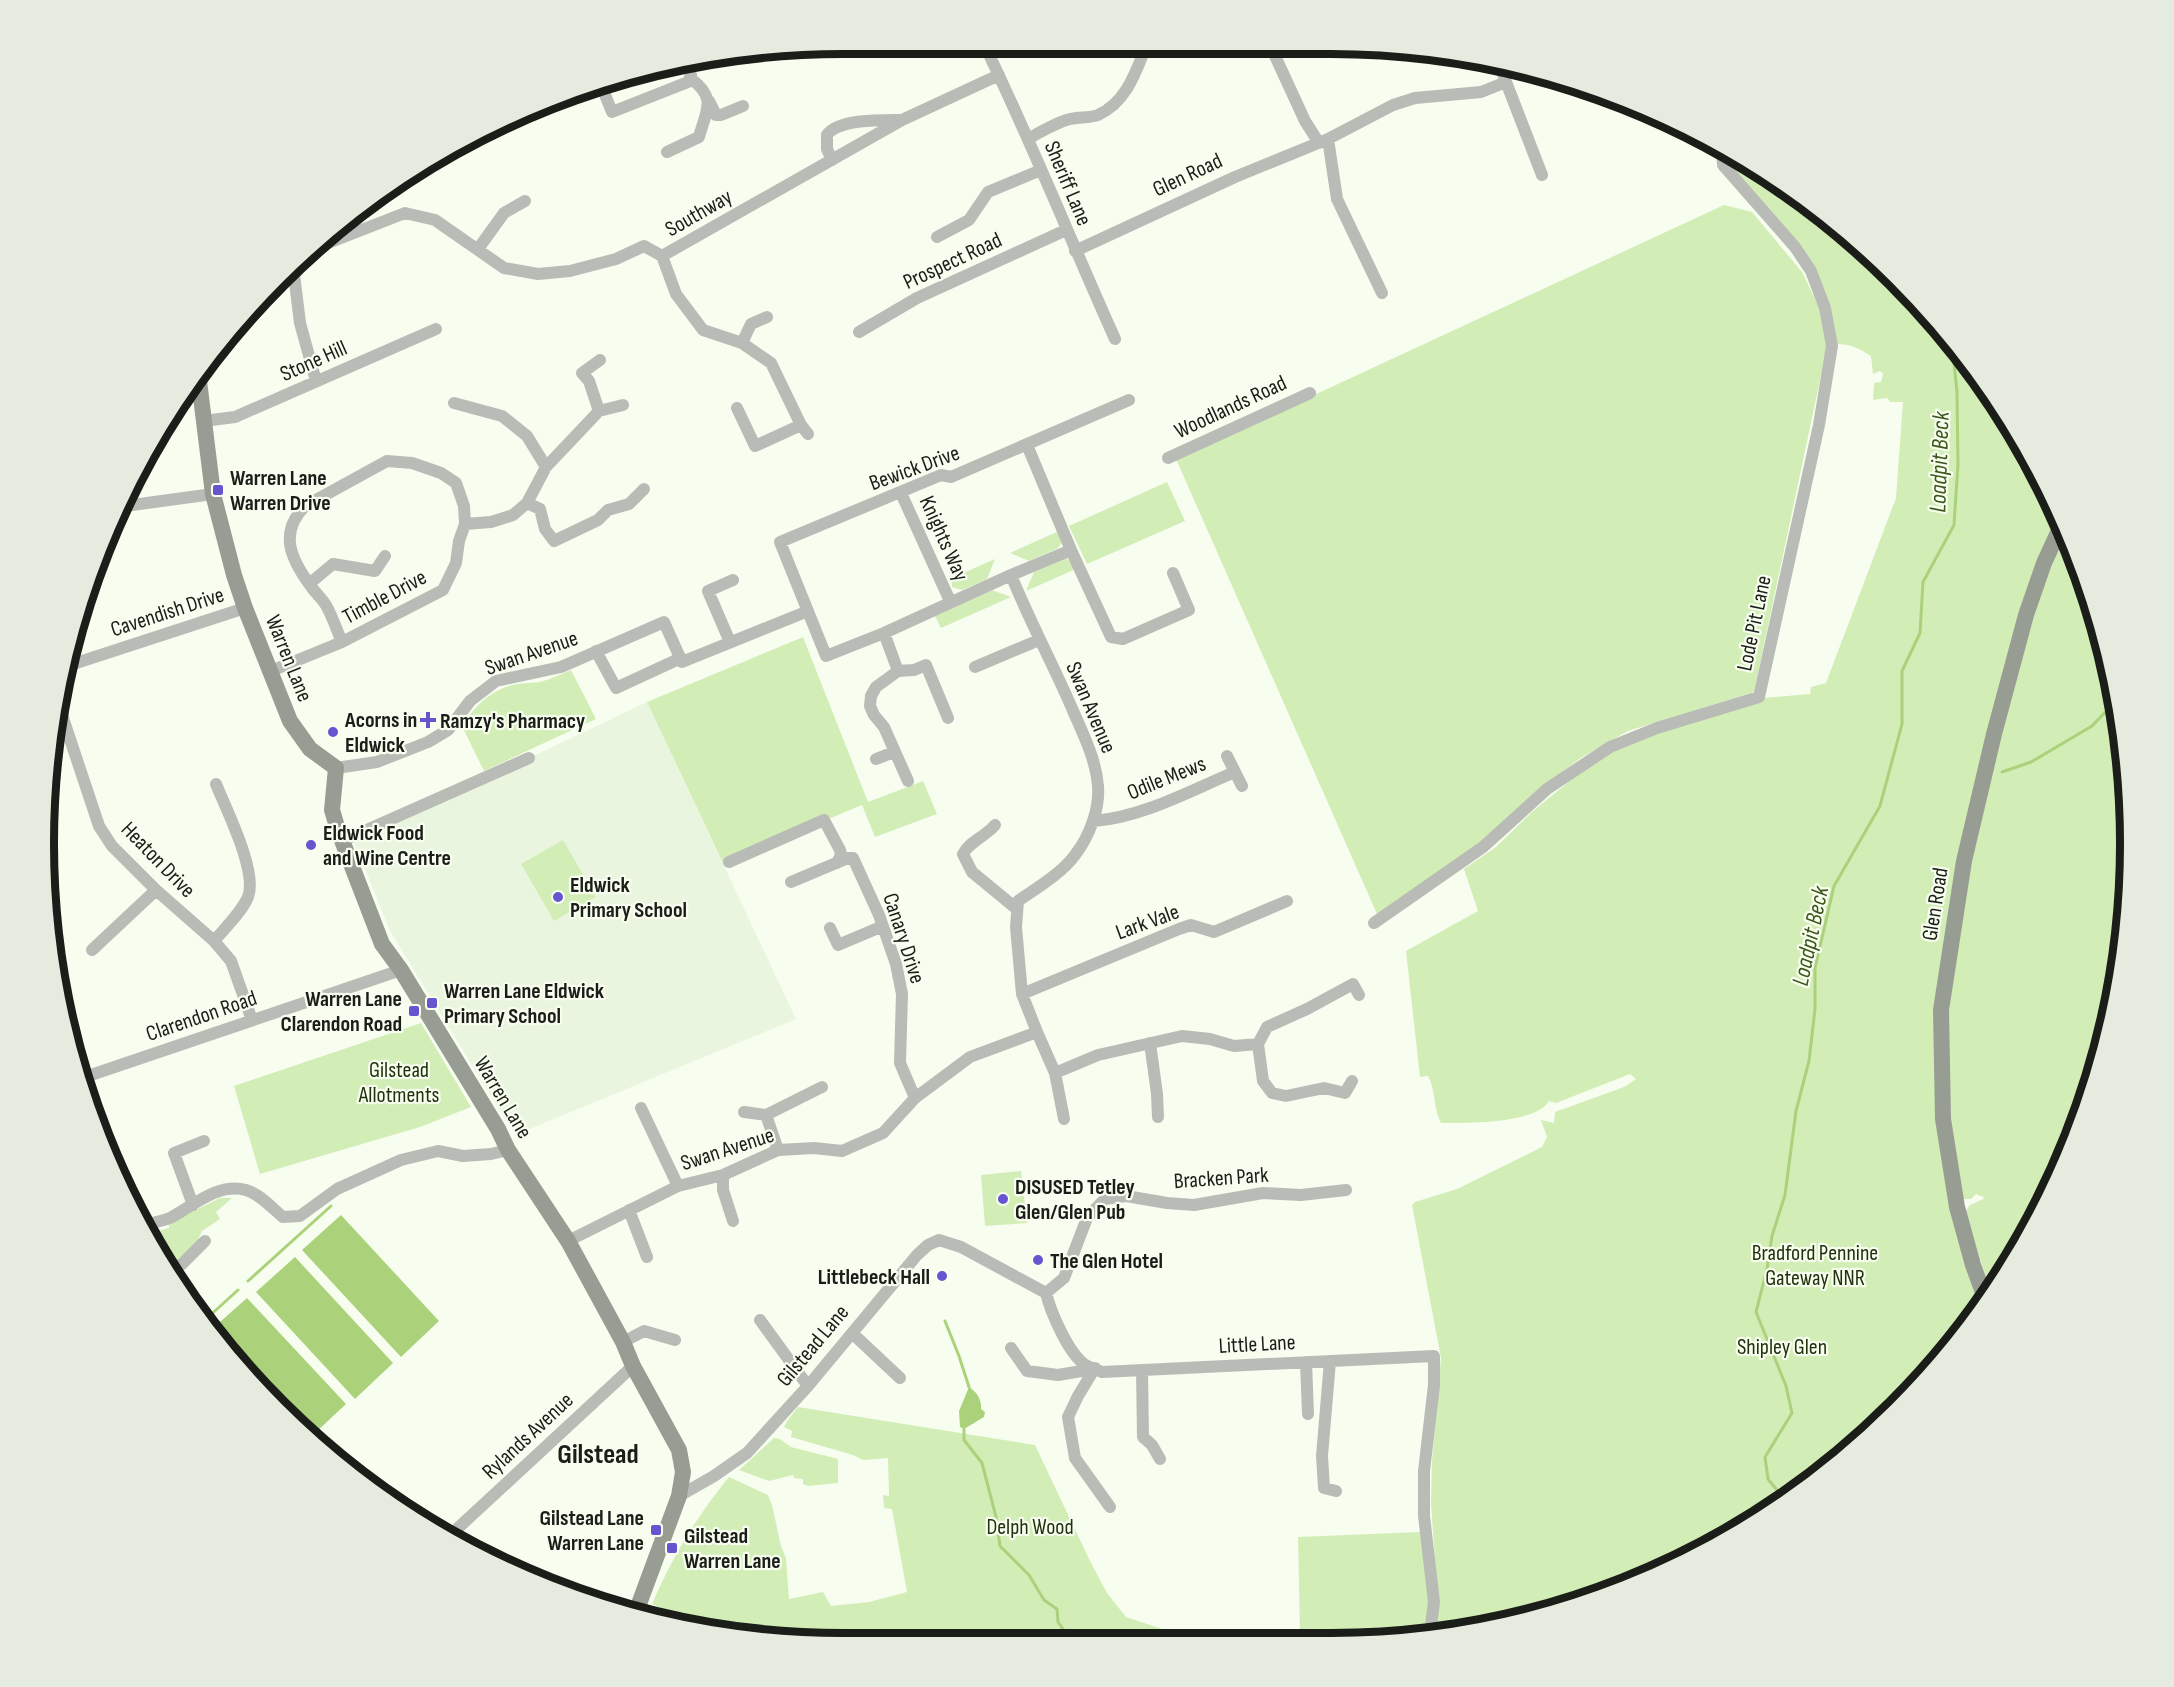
<svg xmlns="http://www.w3.org/2000/svg" width="2174" height="1687" font-family="'Sofia Sans Condensed',sans-serif">
<rect width="100%" height="100%" fill="#f7fef0"/>
<!-- built -->
<path fill="#eaf5df" d="M647,702l149,317 -276,114 -9,-4 -121,-198 -38,-94 177,-79z"/>
<!-- green -->
<path fill="#d3edb7" d="M1722,147l96,62 114,107 91,127 65,143 36,153 5,156 -26,155 -55,147 -58,93 -25,-78 5,-7 15,-7 -9,-4 -5,5h-9c-31,-130 -9,-259 20,-386 17,-79 38,-156 63,-232l1,-5 -10,-1c-17,43 -27,90 -39,135 -36,132 -69,270 -57,407 5,64 24,124 43,185l-18,28 -107,115 -127,91 -144,65 -153,31 4,-28 -7,-101 1,-42 9,-103 -29,-153 3,-3 42,-13 85,-42 5,-10 -6,-17 13,3 1,-11 69,-25 12,-8 -6,-5 -74,29 -7,-2c-13,23 -83,22 -108,22 -8,-15 -5,-33 -13,-47l-8,1 -14,-126 72,-40 -14,-42 32,-22 37,-36 54,-44 30,-18 31,-14 106,-32 9,-1 1,-4 46,-4 1,-7 15,-4 70,-185 7,-96h-13l-3,-4 -14,2 1,-17 7,-1 2,-8 -3,-3 -7,3 -2,-18c-13,-8 -20,-12 -35,-12l-14,-50 -15,-34 -10,-16 -68,-76 -7,-15z
M1724,205l28,7 50,60 17,35 8,40 -73,345 -126,39 -46,26 -42,32 -57,52 -106,73 -201,-455z
M1167,482l18,39 -98,43 -18,-38z
M1059,531l3,11 -4,6 -29,13 -19,-8z
M1066,558l7,4 3,7 -50,22 8,-19z
M995,559l-8,20 -25,11 -10,-3v-9z
M992,590l19,7 -70,31 -6,-12z
M803,637l65,165 55,-21 14,33 -62,23 -13,-32 -139,58 -76,-161z
M571,670l25,49 -112,52 -22,-45c13,-20 29,-37 55,-42 7,-1 16,-1 23,-2 11,-3 21,-8 31,-12z
M563,840l33,57 -42,24 -33,-57z
M421,1023l50,84 -51,20 -160,47 -26,-88z
M1021,1171l6,52 -42,3 -4,-51z
M220,1198h12l-16,14 4,7 -18,12 -7,15 -24,19 -4,1 -16,-22 -5,-13 5,2 18,-5v-5z
M798,1407l237,38 55,116 17,32 19,24 69,23 105,-5 -2,-98 122,-5 9,67 -2,27 -69,2v6l-52,1 -1,7 -462,1 -162,-17 2,-8 -31,-14c22,-50 43,-85 77,-127l39,18 4,10 9,41 5,12 3,41 34,-7 8,14 38,-4 38,-10 -15,-83 -8,-1 -1,-13 6,1 -1,-38 -25,2 -10,-5 -62,-18 1,-6 -8,-4 3,-6z
M774,1438l6,1 11,8 47,12v24l-30,3 -5,-2v-5l-9,-1 -1,-3 -24,6 -30,-11z"/>
<!-- water -->
<path fill="#abd27b" d="M341,1215l98,106 -38,36 -99,-107z
M295,1257l98,106 -38,36 -99,-107z
M247,1298l99,106 -32,30 -62,-54 -16,-17 -24,-34z
M969,1387c8,5 13,13 12,22l4,3 -1,5 -20,12 -4,-2 -1,-16z"/>
<g fill="none" stroke-linecap="round" stroke-linejoin="round">
<!-- stream -->
<path stroke="#abd27b" stroke-width="3" d="M1879,267l25,34 38,30
M2002,772l29,-10 61,-36 23,-24
M248,1281l83,-75
M205,1320l33,-30
M945,1321l14,35 10,31
M964,1429v11l18,23 14,54 4,29 29,29 15,25 13,9 1,13 15,21
M1786,1497l-4,-1 -14,-17 -3,-22 27,-44 -6,-27 -30,-74 11,-43 5,-33 13,-41 11,-84 13,-50 6,-52v-41l19,-82 46,-80 22,-82v-53l18,-38 3,-51 31,-57 4,-61 -1,-72 -5,-48"/>
<!-- street -->
<path stroke="#b9bcb6" stroke-width="12" d="M984,44c47,97 87,197 131,295
M1270,45l35,76 14,22
M1501,69l41,106
M638,71l3,7
M601,85l11,27 76,-30 3,-7 -5,-11
M709,101l7,14h5l22,-9
M1028,139c14,-8 27,-16 42,-20 9,-2 20,-1 28,-4 29,-13 38,-44 49,-71
M1328,139l9,60 45,94
M667,152l32,-15c8,-29 18,-39 -9,-59
M832,160l-5,-11v-14c11,-16 54,-15 74,-15
M937,237l32,-17 19,-28 53,-22
M318,247l87,-34 30,7 69,48 34,6 32,-3 46,-12 28,-13 18,10 240,-136 97,-45
M478,249l26,-36 21,-12
M1075,251l160,-74 93,-38 65,-34 22,-7 66,-6 25,-10
M662,256l14,38 27,36 39,13 29,20 30,62 7,9
M293,266l7,57 16,58
M859,332l58,-34 149,-68
M742,343l9,-19 16,-7
M454,403l48,13 25,20 19,31
M737,408l18,38 46,-21
M599,411l24,-6
M204,421l31,-4 201,-88
M1027,445l44,105 40,87 12,2 66,-29 -16,-37
M1168,458l142,-65
M901,493l49,108
M527,503l13,6 5,20 9,12 44,-21 10,-10 21,-6 15,-15
M125,506l88,-12
M465,524l26,-2 22,-7 14,-12 19,-36 53,-56 -10,-30 -7,-8 18,-13
M1011,575l60,-25
M309,584l24,-20 42,7 10,-15
M884,633l14,38 -22,16 -5,9 -1,10 4,9 10,12 24,54
M730,642l-22,-51 25,-11
M596,651l20,37 65,-30
M67,666l178,-58
M975,667l64,-27
M271,671l71,-29 101,-52 13,-27 3,-22 6,-17 -1,-18 -8,-23 -15,-10 -29,-10 -25,-2 -82,45c-26,26 -15,52 5,79 5,8 13,14 17,22 6,11 10,24 15,35
M898,671l16,-1 12,-5 22,53
M61,712l38,114 13,20 44,44 58,51 17,20 21,59
M876,759l18,-7
M336,768l41,-6 51,-20 20,-12 22,-29 26,-20 65,-14 103,-45 18,40 126,-51
M1235,772l7,14
M1094,821c49,-4 95,-30 141,-49l-8,-16
M995,825c-10,12 -25,16 -32,29l9,18 45,37
M342,841l187,-83
M729,862l95,-42 16,30 1,5 -4,8
M791,882l57,-24h5l26,57 17,49 6,30 -2,69 15,35
M1374,923l109,-76 64,-58 63,-42 47,-19 102,-31 60,-272 13,-79 -7,-38 -14,-37 -16,-24 -72,-82 -1,-18
M830,928l8,17 45,-19
M214,941c11,-13 27,-28 34,-44 10,-25 -22,-88 -32,-113
M92,950l64,-60
M1022,994l157,-65 12,-4 23,7 73,-31
M1037,1032l18,41
M1150,1043l7,51 1,23
M1258,1044l5,37 9,12 14,3 38,-8 21,5 7,-12
M82,1078l319,-108
M641,1108l37,78
M744,1112l22,3 56,-28
M766,1115l12,35
M1064,1119l-9,-46 43,-18 84,-19 28,3 24,7 24,-2 9,-17 40,-18 46,-25 6,11
M723,1175v15l10,31
M193,1205l-19,-52 30,-12
M629,1210l18,47
M143,1225c9,-2 19,-4 27,-7 23,-12 48,-36 76,-28 14,4 26,18 37,27l17,-1 37,-27 64,-29 37,-9 25,5 28,-2 17,-4
M568,1241l110,-55 45,-11 55,-25 36,-2 28,3 41,-18 32,-35 55,-41 67,-25 -15,-38 -6,-67 2,-26c19,-13 44,-28 57,-46 14,-18 25,-46 23,-69 -2,-26 -14,-50 -24,-73 -20,-47 -44,-91 -63,-138l-127,58 -58,23 -46,-114 161,-67 10,2 178,-77
M169,1270l13,-6 23,-23
M1046,1293l18,-15 23,-60 18,-19 21,-3 41,7 27,2 69,-12 38,2 45,-5
M760,1320l48,66
M852,1333l48,45
M623,1342l21,-11 31,9
M1011,1348l16,23 31,4 35,-6
M1330,1361l-8,95 2,32 12,3
M1306,1362l2,52
M1095,1368l-17,28 -10,21 7,41 35,49
M1142,1370l1,67 9,8 8,14
M679,1496l35,-20 33,-23 61,-67 109,-131 11,-10 11,-5 22,7 85,46c5,20 22,59 38,71 5,4 13,5 18,8l332,-16v29l-10,86v45l10,86 -4,31
M452,1537l6,-9 175,-162"/>
<!-- secondary -->
<path stroke="#989d94" stroke-width="16" d="M199,381l14,113 21,81 11,33 45,113 20,28 26,19 -4,42 6,20 44,114 19,26 97,159 10,21 60,91 55,101 10,24 46,84 4,22 -4,24 -43,116
M1985,1298l-12,-33 -16,-58 -14,-88 -2,-109 23,-149 30,-127 32,-119 18,-52 17,-37"/>
</g>
<!-- markers -->
<g fill="#6555ce" stroke="#f7fef0" stroke-width="2">
<rect x="212" y="484" width="12" height="12" rx="3"/>
<path d="M425 711h6v6h6v6h-6v6h-6v-6h-6v-6h6z"/>
<circle cx="333" cy="732" r="6"/>
<circle cx="311" cy="845" r="6"/>
<circle cx="558" cy="897" r="6"/>
<rect x="426" y="997" width="12" height="12" rx="3"/>
<rect x="408" y="1005" width="12" height="12" rx="3"/>
<circle cx="1003" cy="1199" r="6"/>
<circle cx="1038" cy="1260" r="6"/>
<circle cx="942" cy="1276" r="6"/>
<rect x="650" y="1524" width="12" height="12" rx="3"/>
<rect x="666" y="1542" width="12" height="12" rx="3"/>
</g>
<g text-anchor="middle" stroke-width="4.5" stroke-linejoin="round" paint-order="stroke">
<!-- street labels -->
<g font-size="22" fill="#1b1d18" stroke="#f7fef0">
<text transform="translate(1187 174) rotate(-25)" y="8">Glen Road</text>
<text transform="translate(1069 183) rotate(67)" y="8">Sheriff Lane</text>
<text transform="translate(698 212) rotate(-30)" y="8">Southway</text>
<text transform="translate(952 260) rotate(-25)" y="8">Prospect Road</text>
<text transform="translate(313 360) rotate(-24)" y="8">Stone Hill</text>
<text transform="translate(1230 406) rotate(-25)" y="8">Woodlands Road</text>
<text transform="translate(914 467) rotate(-20)" y="8">Bewick Drive</text>
<text transform="translate(945 538) rotate(66)" y="8">Knights Way</text>
<text transform="translate(384 596) rotate(-28)" y="8">Timble Drive</text>
<text transform="translate(167 611) rotate(-18)" y="8">Cavendish Drive</text>
<text transform="translate(1753 623) rotate(-78)" y="8">Lode Pit Lane</text>
<text transform="translate(531 652) rotate(-19)" y="8">Swan Avenue</text>
<text transform="translate(290 658) rotate(68)" y="8">Warren Lane</text>
<text transform="translate(1092 707) rotate(67)" y="8">Swan Avenue</text>
<text transform="translate(1166 777) rotate(-22)" y="8">Odile Mews</text>
<text transform="translate(159 859) rotate(46)" y="8">Heaton Drive</text>
<text transform="translate(1934 904) rotate(-81)" y="8">Glen Road</text>
<text transform="translate(1147 921) rotate(-20)" y="8">Lark Vale</text>
<text transform="translate(905 938) rotate(72)" y="8">Canary Drive</text>
<text transform="translate(201 1015) rotate(-19)" y="8">Clarendon Road</text>
<text transform="translate(504 1097) rotate(59)" y="8">Warren Lane</text>
<text transform="translate(727 1148) rotate(-18)" y="8">Swan Avenue</text>
<text transform="translate(1221 1177) rotate(-4)" y="8">Bracken Park</text>
<text transform="translate(1257 1343) rotate(-3)" y="8">Little Lane</text>
<text transform="translate(812 1345) rotate(-50)" y="8">Gilstead Lane</text>
<text transform="translate(527 1435) rotate(-43)" y="8">Rylands Avenue</text>
</g>
<!-- poi labels -->
<g font-size="22" font-weight="bold" fill="#1b1d18" stroke="#f7fef0" text-anchor="start">
<text x="230" y="485">Warren Lane<tspan x="230" dy="25">Warren Drive</tspan></text>
<text x="345" y="727">Acorns in<tspan x="345" dy="25">Eldwick</tspan></text>
<text x="440" y="728">Ramzy's Pharmacy</text>
<text x="323" y="840">Eldwick Food<tspan x="323" dy="25">and Wine Centre</tspan></text>
<text x="570" y="892">Eldwick<tspan x="570" dy="25">Primary School</tspan></text>
<text x="444" y="998">Warren Lane Eldwick<tspan x="444" dy="25">Primary School</tspan></text>
<text x="402" y="1006" text-anchor="end">Warren Lane<tspan x="402" dy="25">Clarendon Road</tspan></text>
<text x="1015" y="1194">DISUSED Tetley<tspan x="1015" dy="25">Glen/Glen Pub</tspan></text>
<text x="1050" y="1268">The Glen Hotel</text>
<text x="930" y="1284" text-anchor="end">Littlebeck Hall</text>
<text x="644" y="1525" text-anchor="end">Gilstead Lane<tspan x="644" dy="25">Warren Lane</tspan></text>
<text x="684" y="1543">Gilstead<tspan x="684" dy="25">Warren Lane</tspan></text>
</g>
<!-- park labels -->
<g font-size="22" fill="#22310d" stroke="#f7fef0">
<text x="399" y="1077">Gilstead<tspan x="399" dy="25">Allotments</tspan></text>
<text x="1815" y="1260">Bradford Pennine<tspan x="1815" dy="25">Gateway NNR</tspan></text>
<text x="1782" y="1354">Shipley Glen</text>
<text x="1030" y="1534">Delph Wood</text>
</g>
<!-- water labels -->
<g font-size="24" font-style="italic" fill="#3d561a" stroke="#f7fef0">
<text transform="translate(1939 462) rotate(-88)" y="8">Loadpit Beck</text>
<text transform="translate(1810 936) rotate(-78)" y="8">Loadpit Beck</text>
</g>
<!-- district labels -->
<g font-size="28" font-weight="bold" fill="#1b1d18" stroke="#f7fef0">
<text x="598" y="1463">Gilstead</text>
</g>
</g>
<!-- crop -->
<path d="M0 0H2174V1687H0ZM843 54H1331A789 789 0 0 1 2120 843V844A789 789 0 0 1 1331 1633H843A789 789 0 0 1 54 844V843A789 789 0 0 1 843 54Z" fill="#e5ecdf" fill-rule="evenodd"/>
<path fill="none" stroke="#1b1d18" stroke-width="8" d="M843 54H1331A789 789 0 0 1 2120 843V844A789 789 0 0 1 1331 1633H843A789 789 0 0 1 54 844V843A789 789 0 0 1 843 54Z"/>
</svg>
